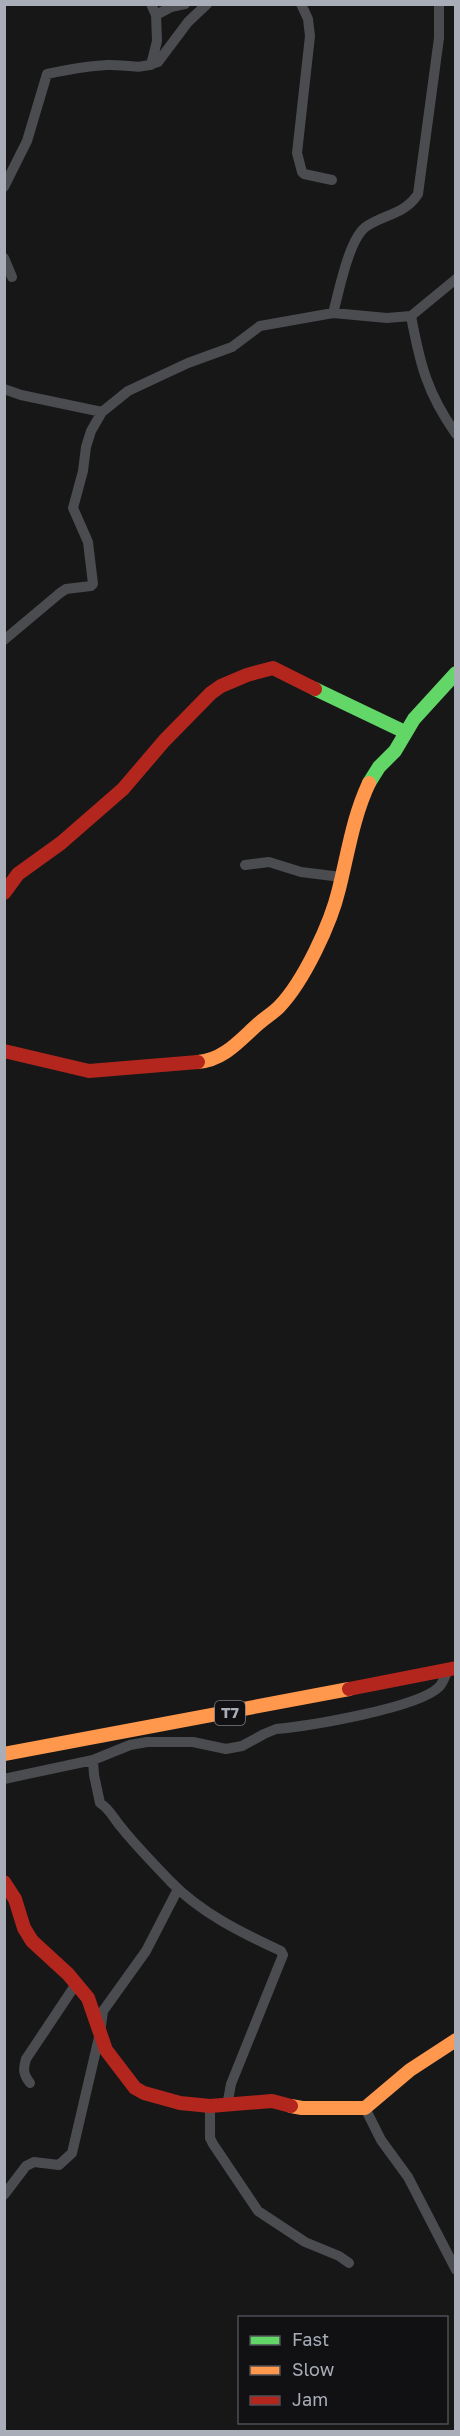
<svg xmlns="http://www.w3.org/2000/svg" width="460" height="2436" font-family="'Golos Text',sans-serif">
<rect width="100%" height="100%" fill="#171717"/>
<g fill="none" stroke-linecap="round" stroke-linejoin="round">
<!-- street -->
<path stroke="#4b4c50" stroke-width="10" d="M151,4l5,11 15,-8 14,-3
M301,4l7,15 2,17 -13,117 5,19 2,2 28,6
M151,65l6,-24 -1,-26
M4,187l23,-46 20,-67c19,-4 40,-8 60,-9 20,-1 31,6 51,-3l30,-40 19,-18
M4,258l8,19
M333,313c6,-21 16,-76 34,-87 19,-12 38,-12 51,-32l21,-156v-34
M411,316c9,48 16,77 45,118
M4,389l17,6 81,17 26,-21 60,-28 44,-16 28,-21 73,-13 54,5 24,-2 45,-37
M4,640l56,-47 6,-4 25,-3 2,-2 -5,-42 -15,-34 10,-37 3,-24 5,-16 11,-19
M245,865l24,-3 32,10 40,5
M93,1760l1,15 6,28c9,5 14,16 21,24 15,19 33,37 50,55 30,31 71,51 110,69l2,4 -52,129 -4,22
M4,1779l89,-19 37,-15 17,-3h46l33,7 16,-3 22,-12 12,-5c33,-3 142,-21 163,-42 5,-5 6,-12 9,-17
M30,2083c-7,-9 -7,-14 -4,-24l50,-75
M210,2106v32l3,6 45,67 47,31 34,14 10,7
M365,2108l16,32 27,37 48,93
M4,2195l22,-29 8,-4 25,3 13,-12 28,-120 3,-22 43,-60 32,-62"/>
<!-- fast -->
<path stroke="#63d668" stroke-width="14" d="M315,689l90,43
M369,783l10,-16 16,-16 19,-32 42,-46"/>
<!-- slow -->
<path stroke="#ff974d" stroke-width="14" d="M198,1062c26,-2 42,-22 60,-38 7,-6 15,-11 21,-17 25,-26 52,-84 60,-118 9,-36 14,-72 30,-106
M4,1754l345,-65
M291,2106l11,2h63l45,-38 46,-30"/>
<!-- jam -->
<path stroke="#b3261e" stroke-width="14" d="M4,893l14,-19 43,-31 62,-54 41,-48 47,-48 10,-7 26,-11 26,-7 42,21
M4,1051l85,20 109,-9
M349,1689l107,-21
M4,1882l11,17 9,29 8,13 36,33 20,24 18,52 29,38 9,5 36,10 30,3 62,-5 19,5"/>
</g>
<g text-anchor="middle" stroke-width="6" stroke-linejoin="round" paint-order="stroke">
<!-- shield labels -->
<rect fill="#111113" stroke="#7b7e86" stroke-width="1.5" x="215" y="1701" width="30" height="24" rx="4.5"/>
<g font-size="15" font-weight="bold" fill="#a8adb8">
<text x="230" y="1718">T7</text>
</g>
</g>
<!-- border -->
<rect width="460" height="2436" fill="none" stroke="#a8adb8" stroke-width="12"/>
<!-- legend -->
<rect x="238" y="2316" width="210" height="108" fill="#111113" stroke="#4d4f55" stroke-width="1.5"/>
<rect x="250" y="2336" width="30" height="9" fill="#63d668" stroke="#4d4f55" stroke-width="1.5"/>
<text x="292" y="2346" font-size="18" fill="#a8adb8">Fast</text>
<rect x="250" y="2366" width="30" height="9" fill="#ff974d" stroke="#4d4f55" stroke-width="1.5"/>
<text x="292" y="2376" font-size="18" fill="#a8adb8">Slow</text>
<rect x="250" y="2396" width="30" height="9" fill="#b3261e" stroke="#4d4f55" stroke-width="1.5"/>
<text x="292" y="2406" font-size="18" fill="#a8adb8">Jam</text>
</svg>
